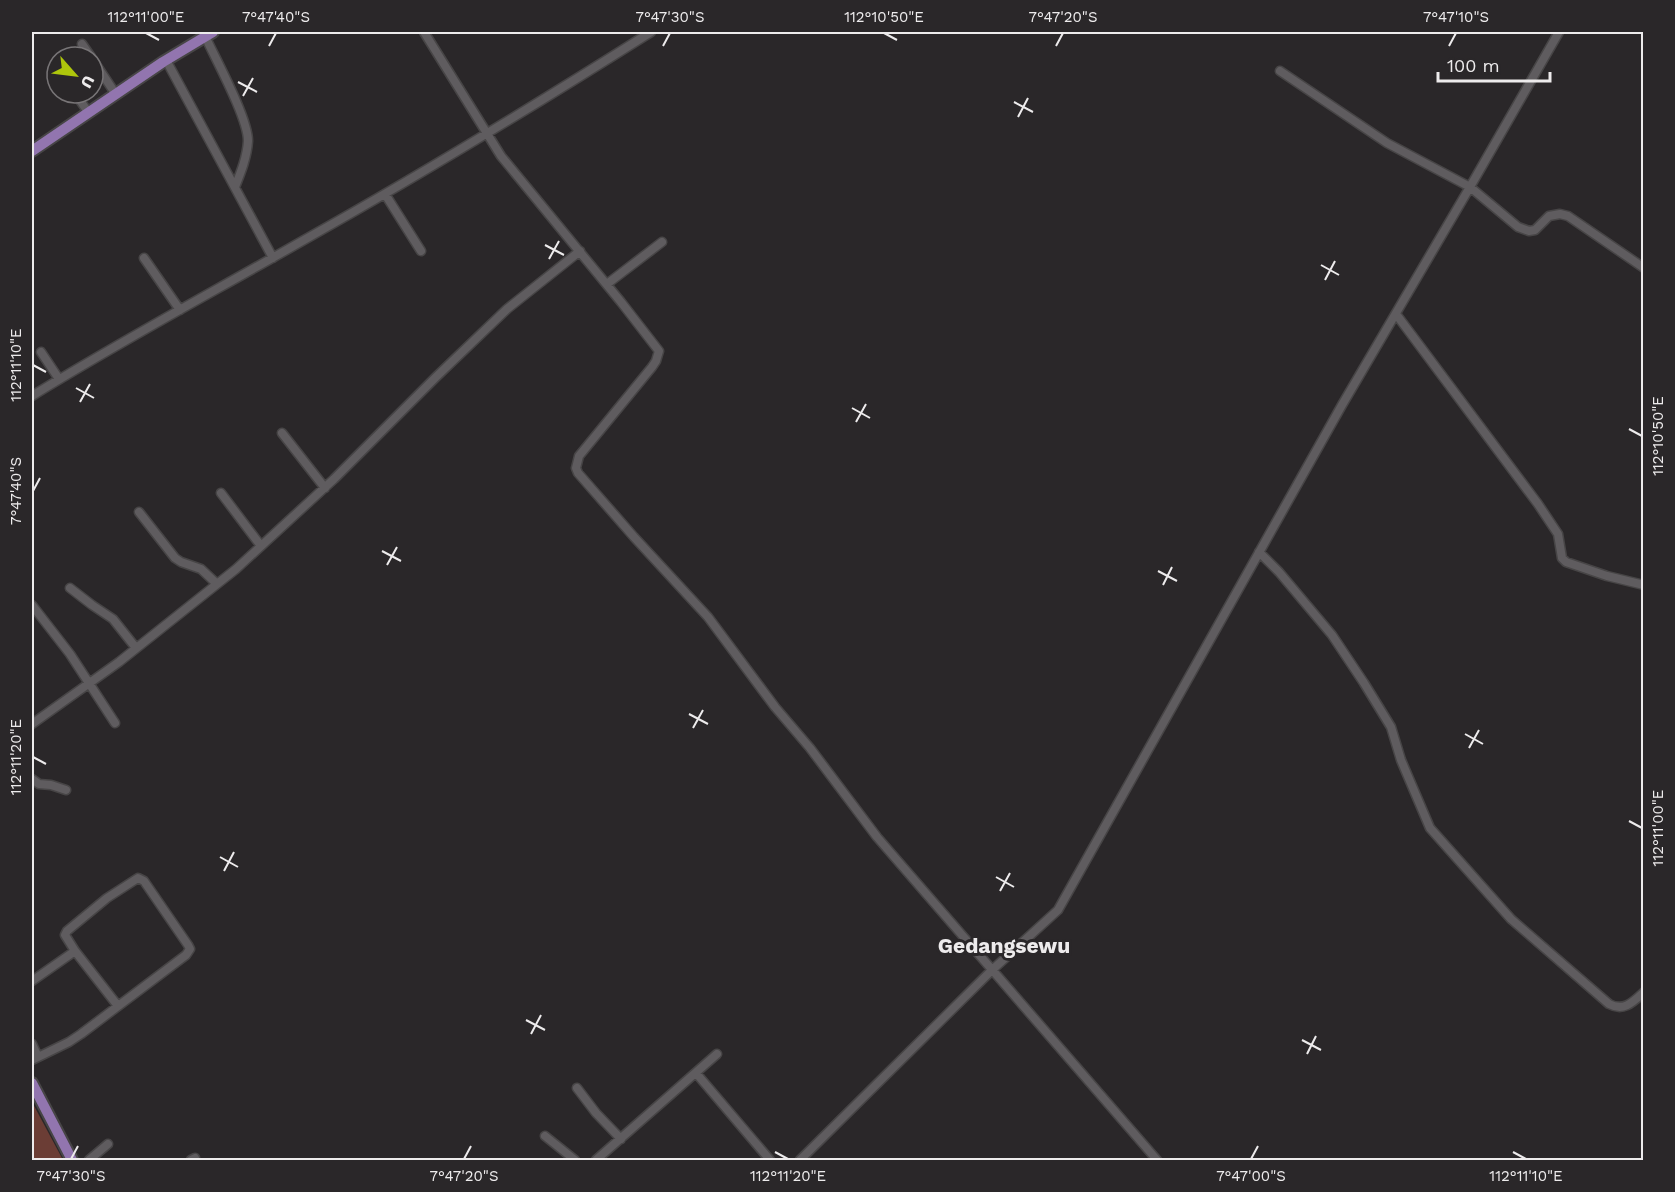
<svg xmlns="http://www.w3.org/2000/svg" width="1675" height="1192" font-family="'Work Sans',sans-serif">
<rect width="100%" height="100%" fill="#2a2729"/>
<!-- green -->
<path fill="#6b3d35" d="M32,1102l31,58h-31z"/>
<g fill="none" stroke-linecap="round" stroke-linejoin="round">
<!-- minor casing -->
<g stroke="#474546" stroke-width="11">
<path id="minor" d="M424,32l77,124 120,146 38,49 -3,10 -4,6 -73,89 -3,12 2,5 56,64 74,80 67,90 35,41 67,89 280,323
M205,36c11,24 43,82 43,105 -1,16 -7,31 -13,46
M82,44l9,13
M93,60l22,33
M166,60l107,198
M1280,71l107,72 83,44 48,40 11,4 6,-1 14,-14 11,-2 8,2 76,52
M75,93l13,19
M385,194l36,57
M144,258l36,52
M607,284l55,-42
M1396,314l142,190 20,30 4,24 4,4 41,14 37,9
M41,352l18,27
M32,396c89,-55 181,-104 272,-156 118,-66 233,-136 347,-208
M282,433l43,55
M221,493l40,53
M139,512l36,46 6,4 20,7 16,15
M1259,552l20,20 53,63 32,48 27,44 10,33 29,68 81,91 98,85c15,8 24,-2 35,-12
M70,588l22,17 21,14 23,29
M32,605l38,49 45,69
M32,724l87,-62 117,-93 98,-90 102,-102 71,-68 73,-58
M32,779l7,5 12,1 15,5
M32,981l43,-30 43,55
M32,1044l6,13
M32,1060l37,-18 12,-8 105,-79 4,-6 -2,-4 -44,-64 -6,-3 -31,20 -40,33 -2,4 10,16
M696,1073l74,87
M577,1088l19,25 25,26
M545,1136l30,24
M89,1160l19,-16
M191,1160l4,-2
M596,1160l121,-106
M800,1160l191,-189 67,-61 284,-505 128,-218 89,-155"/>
</g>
<!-- major casing -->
<g stroke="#474546" stroke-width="14">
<path id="major" d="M32,151l131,-89 50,-30
M32,1083l40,77"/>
</g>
<!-- minor -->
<use href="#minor" stroke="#5f5c5f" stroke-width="8"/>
<!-- major -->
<use href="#major" stroke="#9275af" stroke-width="10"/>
</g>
<!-- ticks -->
<path fill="none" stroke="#edebec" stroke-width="2" d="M146,33l13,7M884,33l13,7M269,46l7,-13M663,46l7,-13M1056,46l7,-13M1449,46l7,-13M238,82l19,10M243,96l10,-18M1014,102l19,10M1018,117l10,-19M545,245l19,10M549,259l10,-18M1321,265l18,10M1325,280l10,-19M33,365l13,7M76,388l18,10M80,402l10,-18M852,408l18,10M856,422l10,-18M1629,429l13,7M33,491l7,-13M382,551l19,10M387,565l10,-18M1158,571l19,10M1163,585l9,-18M689,714l19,10M693,728l10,-18M1465,734l18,10M1469,748l10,-18M33,757l13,7M1629,821l13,7M220,857l18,10M224,871l10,-19M996,877l18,10M1000,891l10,-18M526,1020l19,10M531,1034l10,-19M1302,1040l19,10M1307,1054l9,-18M775,1152l13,7M1513,1152l13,7M71,1159l7,-13M464,1159l7,-13M1251,1159l7,-13"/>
<g text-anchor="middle" stroke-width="6" stroke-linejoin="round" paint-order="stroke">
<!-- quarter labels -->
<g font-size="21" font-weight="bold" fill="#edebec" stroke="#2a2729">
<text x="1004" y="953">Gedangsewu</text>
</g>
</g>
<!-- border -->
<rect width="1675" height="1192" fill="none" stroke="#2a2729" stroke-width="66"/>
<!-- north arrow -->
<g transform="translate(75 75) rotate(118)"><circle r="28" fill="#2a2729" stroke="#787577" stroke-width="1.5"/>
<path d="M0-4.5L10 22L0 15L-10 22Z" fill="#aec60c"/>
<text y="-9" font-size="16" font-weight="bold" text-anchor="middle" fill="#edebec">U</text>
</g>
<!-- scale -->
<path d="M1438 72v9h112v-9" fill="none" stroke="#edebec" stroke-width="3"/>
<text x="1447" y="72" font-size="18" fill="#edebec" stroke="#2a2729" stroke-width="4.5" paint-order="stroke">100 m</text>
<rect x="33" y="33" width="1609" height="1126" fill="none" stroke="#edebec" stroke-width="2"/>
<g font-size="15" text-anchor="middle" fill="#edebec">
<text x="146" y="22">112°11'00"E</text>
<text x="276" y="22">7°47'40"S</text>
<text x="670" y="22">7°47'30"S</text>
<text x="884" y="22">112°10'50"E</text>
<text x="1063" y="22">7°47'20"S</text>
<text x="1456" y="22">7°47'10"S</text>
<text transform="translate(16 365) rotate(-90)" y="5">112°11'10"E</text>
<text transform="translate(1658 436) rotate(-90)" y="5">112°10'50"E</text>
<text transform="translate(16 491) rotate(-90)" y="5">7°47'40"S</text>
<text transform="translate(16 757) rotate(-90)" y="5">112°11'20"E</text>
<text transform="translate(1658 828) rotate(-90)" y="5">112°11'00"E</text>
<text x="71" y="1181">7°47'30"S</text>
<text x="464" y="1181">7°47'20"S</text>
<text x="788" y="1181">112°11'20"E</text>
<text x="1251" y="1181">7°47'00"S</text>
<text x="1526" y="1181">112°11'10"E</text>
</g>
</svg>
